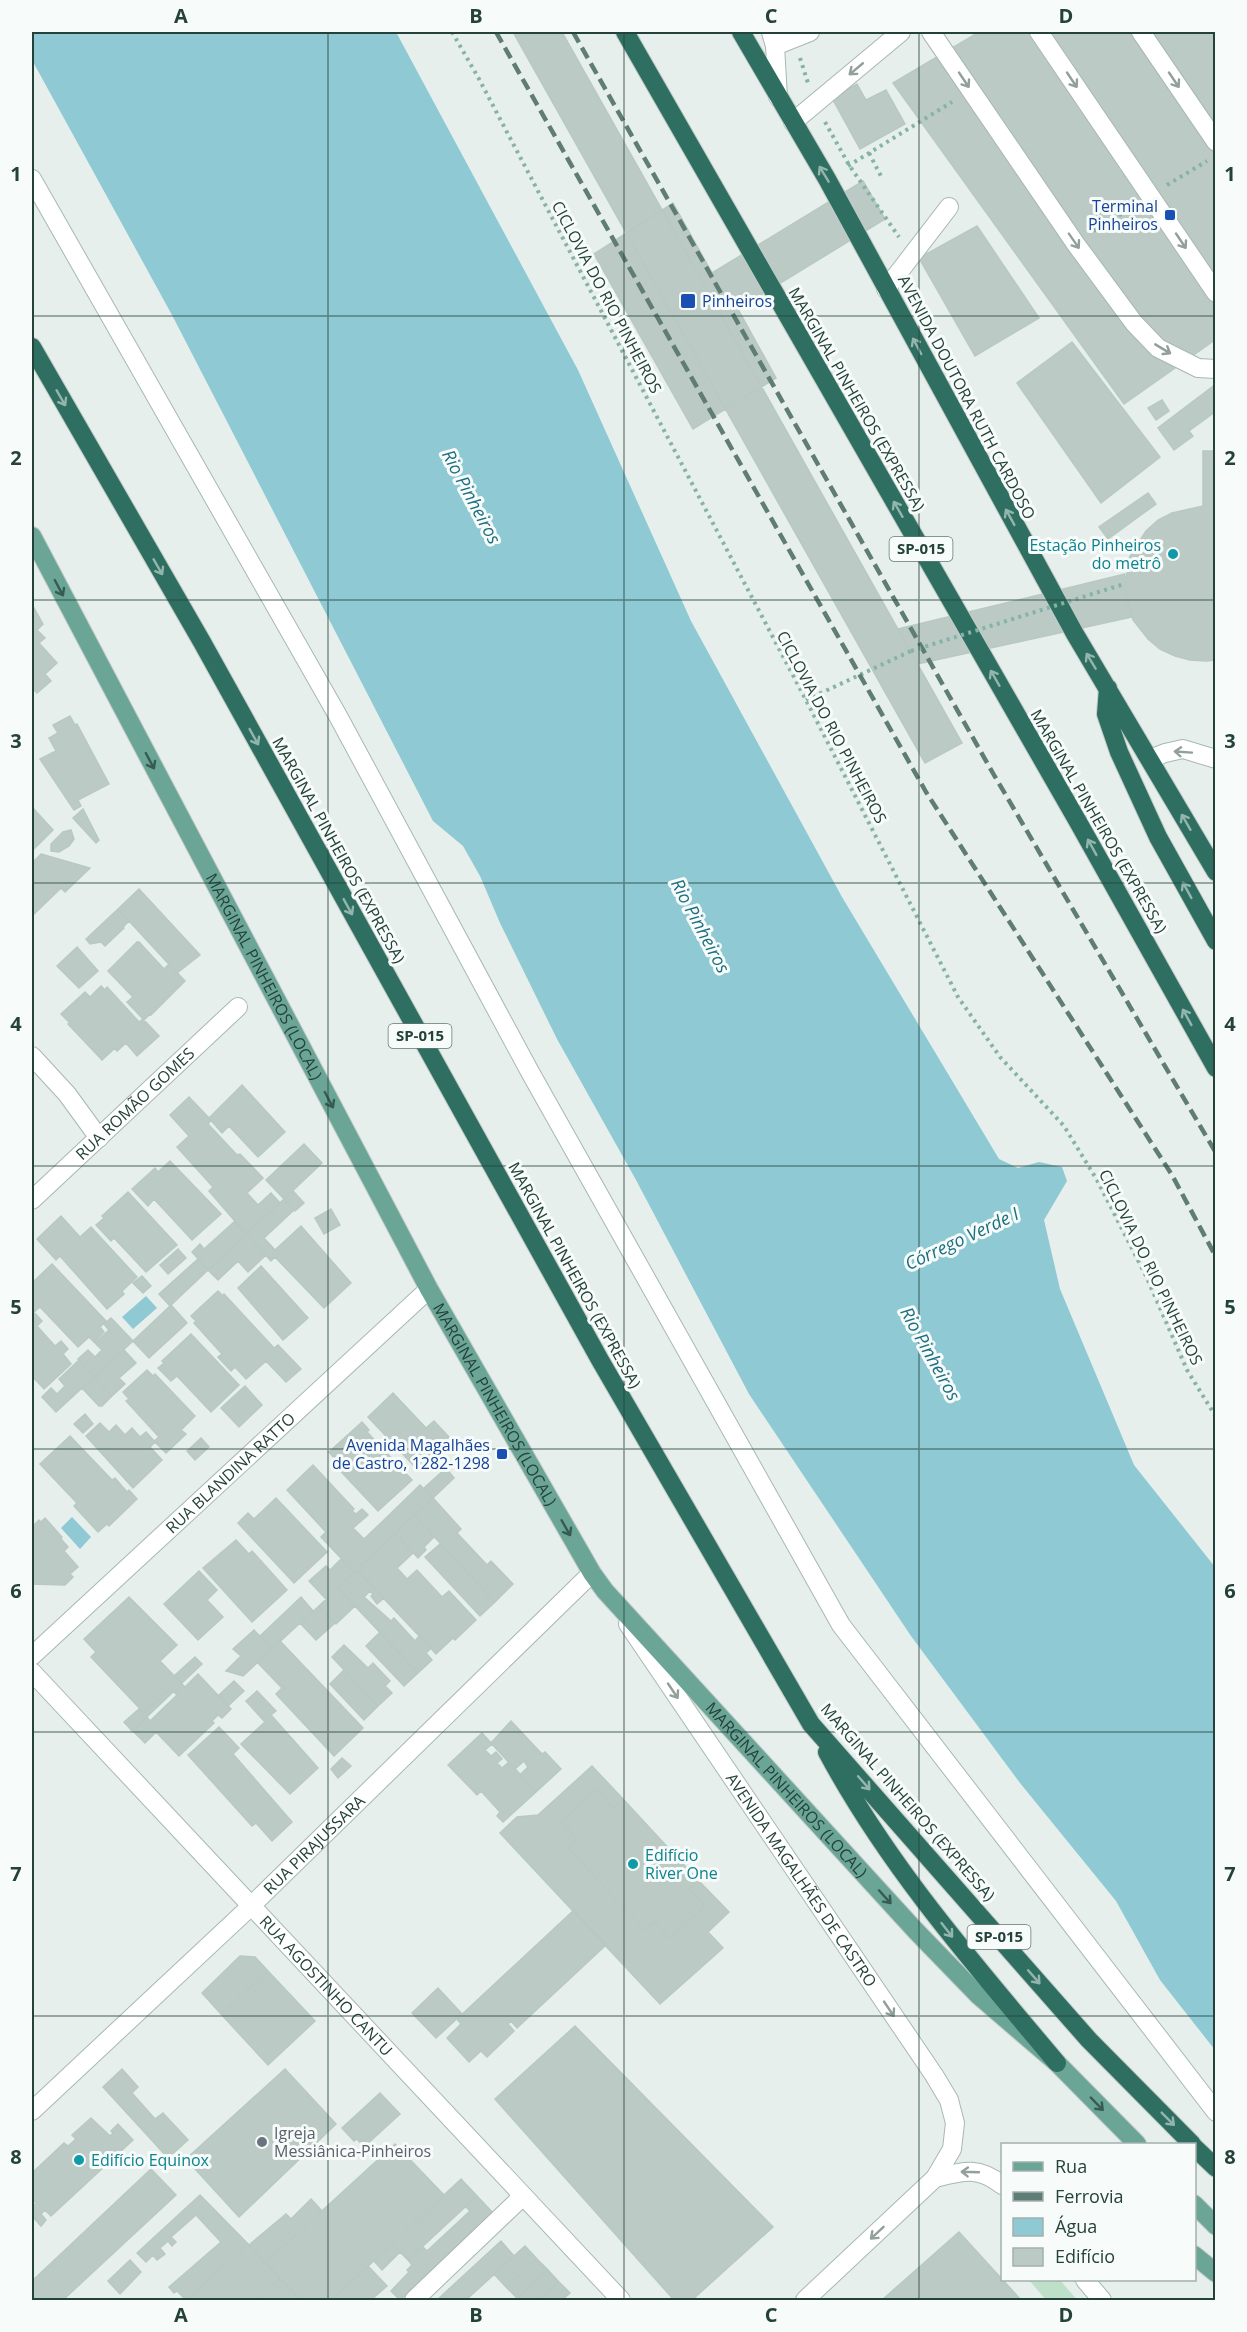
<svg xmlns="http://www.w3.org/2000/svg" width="1247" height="2332" font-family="'Open Sans',sans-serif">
<rect width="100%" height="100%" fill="#e6efeb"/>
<!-- green -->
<path fill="#bfe0c8" d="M1029,2280h31l17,20h-31z"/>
<!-- water -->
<path fill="#8ec9d4" d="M32,32h364l182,338 113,251 151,276 157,262 19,9 21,-6 23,5 5,14 -23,39 16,69 74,176 81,102v483l-55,-70 -44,-79 -96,-118 -109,-147 -162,-242 -113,-214 -79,-141 -57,-116 -20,-47 -17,-30 -30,-25 -261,-506 -140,-255z
M146,1296l11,12 -24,21 -11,-12z
M72,1517l19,20 -11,12 -19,-21z"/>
<!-- building -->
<path fill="#bbcac4" stroke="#b8c9c2" stroke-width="1.5" d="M513,32h49l400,711 -37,20z
M979,32h237v307l-92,65 -231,-321z
M857,84l9,16 20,-10 19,34 -45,25 -28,-51z
M863,181l22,38 -147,90 38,69 -83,51 -99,-175 79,-51 39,70z
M977,226l62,92 -64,38 -56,-98z
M1072,342l88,115 -59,46 -84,-120z
M1216,384v27l-27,20 4,5 -19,14 -16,-22z
M1162,400l7,11 -13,9 -8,-12z
M1203,451h13v209l-10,1 -16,-1 -15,-4 -15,-7 -12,-10 -15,-19 -8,-30 4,-32 17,-27 12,-11 14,-7 31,-7z
M1148,493l8,11 -48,35 -9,-12z
M1125,574l1,24 6,19 -214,47 -20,-35z
M33,606l10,18 -6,6 8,8 -6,5 18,20 -12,11 6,7 -14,12 -5,-5v-81z
M70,716l5,9 2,-1 32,60 -31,16 3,6 -7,4 -34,-51 16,-8 -7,-13 9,-5 -5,-8z
M32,807l21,23 -21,21z
M83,809l16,31 -3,3 -23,-25z
M71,830l3,9 -5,7 -10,6 -8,-1v-7l12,-12z
M41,854l49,14 -25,24 -4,-4 -29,28v-53z
M139,889l61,66 -23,18 -59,-64z
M118,909l11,12 -6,6 1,1 -19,18 -4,-4 -11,2 -4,-5z
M137,942h2l25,27 5,-5 16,17 -34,34 -1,-1 -6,6 -17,-18 6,-5 -25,-26z
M77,947l21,24 -19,17 -22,-22z
M101,986l4,4 2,-3 32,35 4,-3 16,17 -22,20 -11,-13 -9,8 -2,-3 -13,12 -34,-36 2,-1 -9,-9 24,-22 5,5z
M242,1085l43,47 -27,25 -29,-31 -7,7 -13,-15z
M189,1097l22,23 -3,4 29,31 3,-1 23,24 -16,15 11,12 13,-12 9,10 -34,31 -37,-43 4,-4 -36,-40 12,-11 -19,-21z
M304,1144l18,19 -38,36 -18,-19z
M170,1161l51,53 -29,26 -38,-41 -6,7 -16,-17 23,-21 3,4z
M293,1191l11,12 -9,8 -11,-12z
M128,1192l49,53 -31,27 -32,-34 -3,3 -15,-16 8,-7 -2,-2z
M284,1199l10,11 -30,28 11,12 26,-24 50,57 -27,25 -49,-51 -4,4 -25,-27z
M331,1209l9,16 -16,9 -9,-16z
M61,1216l19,21 11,-10 46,50 -15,14 2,3 -17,15 -47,-53 -4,4 -19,-21z
M234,1222l12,12 -38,36 -16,-18 8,-8 4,5z
M246,1234l20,21 -18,17 -10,-11 -20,19 -10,-10z
M178,1249l8,9 -18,16 -8,-9z
M198,1259l10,11 -38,36 -11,-12z
M52,1264l54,57 -6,6 4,5 -10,10 -5,-5 -11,10 -38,-40 -6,5 -2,-2v-27z
M261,1266l47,52 -25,22 -45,-52z
M142,1276l9,10 -8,7 -10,-10z
M218,1291l5,5 1,-2 50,54 4,-3 23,24 -15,13 -20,-21 -20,18 -11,-12 -4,4 -13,-14 4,-3 -28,-31 2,-2 -5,-5z
M171,1305l16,18 -38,35 -16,-17z
M32,1310l10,11 -5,5 18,20 6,-5 7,8 -5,5 8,10 -27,25 -12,-13z
M111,1318l22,23 -39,36 -16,-18 10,-9 7,7 7,-7 -7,-7 14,-13 -5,-6z
M191,1334l48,51 -28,27 -34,-36 -6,5 -13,-13 6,-5 -2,-2z
M124,1350l12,13 -17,15 6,6 -13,12 -18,-19z
M79,1360l15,17 -38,35 -14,-15 9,-9 6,6 8,-8 -6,-7z
M147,1370l6,6 2,-2 40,42 -14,14 5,4 -20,19 -12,-12 5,-4 -33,-36 3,-2 -6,-7z
M94,1377l18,19 -10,10h-3l-17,-18z
M245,1386l17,19 -23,22 -18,-19z
M393,1393l33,35 8,-7 15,16 -33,31 -48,-51z
M85,1414l8,10 -10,9 -9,-9z
M362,1422l7,8 -2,2 45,48 -34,31 -45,-48 3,-3 -7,-8z
M100,1423l9,9 7,-7 9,10 7,-7 8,9 6,-5 9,10 -5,5 12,13 -29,28 -47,-52z
M70,1436l42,44 3,-2 12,14 2,-2 8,9 -28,27 -2,-2 -9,8 -24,-26 3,-3 -37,-39z
M201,1438l8,9 -14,13 -8,-9z
M313,1465l41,44 -2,2 4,3 6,-5 6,6 -15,13 11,11 19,-18 12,12 -41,39 -33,-35 5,-5 -39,-42z
M446,1468l8,10 -21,20 -9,-10z
M420,1485l13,13 -38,35 -12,-12z
M276,1498l51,54 -33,31 -56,-60 10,-10 6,6z
M433,1498l28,31 -4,4 30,32 4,-4 22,23 -18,18 -81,-87z
M414,1515l20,22 -10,10 2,3 -8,8 -23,-25z
M45,1518l17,19 -1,2 7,8 -4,4 14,16 -8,7 3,3 -8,8 -33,-1v-57l7,-7 2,2z
M395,1533l18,20 -16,15 10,11 10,-9 25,27 7,-6 27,29 -21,20 -2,-2 -17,16 -79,-84z
M236,1540l13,14 3,-3 35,39 -35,32 -49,-54z
M440,1544l55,58 -15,14 -55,-59z
M341,1559l13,13 -28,27 -17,-18 17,-15 4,4z
M357,1570l27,28 -7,6 -6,-8 2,-2 -3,-3 -6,6 27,24 3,-3 21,23 4,-5 12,12 -5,5 6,7 -14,13 -80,-85z
M199,1571l18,19 -10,10 16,17 -25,23 -34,-36z
M338,1588l17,18 -19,18 -17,-18z
M129,1597l48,48 -17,16 22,23 -8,8 -4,-4 -26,25 -53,-56 5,-5 -12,-13z
M301,1597l12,14 -41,38 -12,-13z
M319,1606l16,17 -19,17 -16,-17z
M254,1630l18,19 -29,27 -17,-5 15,-15 -8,-7z
M380,1632l38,41 -14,13 -38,-40z
M280,1641l83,87 -29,28 -58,-62 6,-6 -24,-25z
M344,1645l24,23 5,-5 17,18 -5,5 7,7 -14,13 -46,-49z
M195,1657l7,7 -20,19 -7,-8z
M344,1670l34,36 -14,14 -34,-36z
M198,1674l33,35 -9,9 -4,-3 -6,6 2,2 -35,33 -23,-24 -11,11 -12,-12 14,-14 3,4 27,-26 -3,-3 8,-8 3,3z
M234,1681l10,10 -15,14 -10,-10z
M170,1689l3,3 -41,39 -8,-9 15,-13 4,5z
M257,1691l19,20 -5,4 47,53 -28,26 -49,-50 24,-22 -19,-21z
M511,1721l31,33 3,-2 16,17 -25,23 -16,-17 8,-8 -4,-6 -9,8 -24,-26z
M219,1727l20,21 -6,6 59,68 -20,19 -16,-18 -4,3 -64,-71z
M482,1733l10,11 -7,6 6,6 5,-4 6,7 -5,4 5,5 7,-6 27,30 -33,30 -6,-6 3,-4 -19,-21 -4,4 -29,-30z
M342,1758l9,8 -13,12 -7,-9z
M592,1766l31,33 -10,9 -16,-19 -36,33 17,18 -10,8 77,82 9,-8 16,17 35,-33 -16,-17 9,-9 31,32 -21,20 15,16 -63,56 -160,-171 17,-16 21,-2z
M597,1789l16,19 10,-9 75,81 -9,9 16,17 -35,33 -16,-17 -9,8 -77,-82 10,-8 -17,-18z
M574,1910l32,35 -89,83 -6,-7 -3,3 6,7 -27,26 -6,-6 -12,11 -22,-24 14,-14 -4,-5z
M240,1956l15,1 13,14 -47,43 -19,-21z
M268,1971l47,50 -47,44 -47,-51z
M438,1988l24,26 -26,24 -24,-25z
M575,2026l198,201 -81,73h-18l-179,-201z
M122,2069l16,18 -6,6 23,26 8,-6 25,27 -20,18 -65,-71z
M285,2069l51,55 -97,93 -53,-58z
M380,2093l20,21 -36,33 -7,-8 -3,2 -12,-13z
M91,2118l19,18 3,-3 -2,-2 7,-7 15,16 -82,76 -6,-6 -4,4 5,6 -5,6 -9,-10v-8l4,-5 -4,-5v-25l32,-30 4,3 8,-7 -4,-4z
M395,2144l49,51 -112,105h-31l-36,-37z
M151,2169l25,26 -113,105h-31v-19z
M461,2179l16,17 -69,64 -8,-8 -18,18 -8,-9z
M200,2195l48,49 -62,56 -9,-9 -3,2 -5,-6 52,-45 -25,-27 -25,22 5,5 -4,4 -4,-5 -8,7 5,6 -8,6 -4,-5 -7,7 -9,-9z
M477,2196l17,18 -94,86 -9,-9 18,-19 -2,-2 5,-5 -4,-5 14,-14 5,5 43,-40 -5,-5z
M311,2199l11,12 -57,52 -16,-18 37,-31 5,5z
M959,2232l62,68h-139z
M501,2241l13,15 -48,44h-29z
M248,2244l32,34 -25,22h-68z
M525,2246l12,13 -31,28 -12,-13z
M537,2259l11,11 -31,28 -11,-11z
M130,2260l11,12 -21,22 -12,-13z
M368,2266l19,20 -16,14h-39z
M548,2270l11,12 -21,18h-18l-2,-2z
M280,2278l21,22h-46z
M559,2282l11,11 -8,7h-24z"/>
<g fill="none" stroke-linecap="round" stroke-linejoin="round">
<!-- minor casing -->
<g stroke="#a8b8b2" stroke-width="20">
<g id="minor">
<path d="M771,32l4,14 3,51"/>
<path d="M931,32l144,211 59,80 24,25 40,20 18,1"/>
<path d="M1039,32l177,261"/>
<path d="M1141,32l75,110"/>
<path d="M775,46l35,-14"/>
<path d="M793,122l108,-90"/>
<path d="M32,179l306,537 192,356 311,553 375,487"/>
<path d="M886,289l63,-82"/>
<path d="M1150,759l15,-6 18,-4 33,10"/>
<path d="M32,1056l35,38 32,44"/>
<path id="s1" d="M32,1200l206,-193"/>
<path id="s2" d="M628,1624l306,451 15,25 6,23 -3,26 -17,29 -130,122"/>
<path id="s3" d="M32,1656l397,-367"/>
<path id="s4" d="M32,1672l589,628"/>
<path id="s5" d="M32,2111l219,-205 341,-333"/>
<path d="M935,2178c28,-7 43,-12 67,7"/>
<path d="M1085,2280l17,20"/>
<path d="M414,2300l109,-104"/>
</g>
</g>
<!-- major casing -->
<g stroke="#c2cac8" stroke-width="20">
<g id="major">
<path id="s6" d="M32,536l397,753 163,284 13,18 310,339 64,66 78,67 80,81"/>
<path d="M1194,2204l22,22"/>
<path d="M1194,2255l22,18"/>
</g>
</g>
<!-- highway casing -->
<g stroke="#c2cac8" stroke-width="20">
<path id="highway" d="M625,32l452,788 139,248
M741,32l86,147 248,455 141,238
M32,347l170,295 398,718 211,364 278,316 103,104
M1108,688l-2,26 13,38 39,85 58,104
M827,1752c61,114 147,212 230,311
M1194,2147l22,21"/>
</g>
<!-- path -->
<path stroke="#86b3a5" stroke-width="4" stroke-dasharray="3 4.5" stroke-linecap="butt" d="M452,32l27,47 327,621 152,297 42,60 64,69 33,54 49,96 41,94 29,47
M800,58l8,25
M825,122l24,43 50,72
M869,153l13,25
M848,166l104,-64
M1167,185l40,-24
M1093,231l40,-24
M806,700l105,-49"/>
<!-- minor -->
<use href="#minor" stroke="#fff" stroke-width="18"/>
<!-- major -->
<use href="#major" stroke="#6aa596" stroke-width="18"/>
<!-- highway -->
<use href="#highway" stroke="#2f6f62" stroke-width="18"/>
<!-- rail -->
<path stroke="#5f7d75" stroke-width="4.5" stroke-dasharray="12 6" stroke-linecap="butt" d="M496,32l430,760 246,383 44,82
M573,32l421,743 222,378"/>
<!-- path-bridge -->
<path stroke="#86b3a5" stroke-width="4" stroke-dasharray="3 4.5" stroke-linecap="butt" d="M911,651l213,-67"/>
</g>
<!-- one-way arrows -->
<defs><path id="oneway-shaft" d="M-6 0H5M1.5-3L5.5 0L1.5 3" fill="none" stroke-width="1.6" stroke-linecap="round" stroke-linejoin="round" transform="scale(1.5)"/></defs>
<g stroke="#92a09c">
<use href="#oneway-shaft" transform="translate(856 69) rotate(140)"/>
<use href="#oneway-shaft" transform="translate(964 80) rotate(56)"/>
<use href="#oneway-shaft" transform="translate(1072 80) rotate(56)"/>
<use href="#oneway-shaft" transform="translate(1174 80) rotate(56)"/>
<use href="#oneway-shaft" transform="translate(1074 241) rotate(55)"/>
<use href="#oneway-shaft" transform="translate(1181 241) rotate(56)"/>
<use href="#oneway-shaft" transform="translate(1163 349) rotate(31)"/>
<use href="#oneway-shaft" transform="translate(1183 752) rotate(-176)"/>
<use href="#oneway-shaft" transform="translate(673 1691) rotate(56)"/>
<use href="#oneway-shaft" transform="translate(889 2009) rotate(56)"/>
<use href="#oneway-shaft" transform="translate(970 2172) rotate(-178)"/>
<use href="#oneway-shaft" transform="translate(877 2233) rotate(137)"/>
</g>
<g stroke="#93b5ae">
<use href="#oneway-shaft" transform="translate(824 174) rotate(-121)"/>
<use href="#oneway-shaft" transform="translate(917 346) rotate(-118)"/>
<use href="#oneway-shaft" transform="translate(61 398) rotate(60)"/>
<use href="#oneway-shaft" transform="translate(898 509) rotate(-120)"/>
<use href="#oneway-shaft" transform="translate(1010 517) rotate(-119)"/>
<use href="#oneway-shaft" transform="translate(158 567) rotate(60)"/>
<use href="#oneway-shaft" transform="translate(1091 661) rotate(-121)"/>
<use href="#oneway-shaft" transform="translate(995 678) rotate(-120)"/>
<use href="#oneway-shaft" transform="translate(254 737) rotate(61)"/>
<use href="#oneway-shaft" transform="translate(1186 822) rotate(-120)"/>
<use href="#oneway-shaft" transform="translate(1092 847) rotate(-119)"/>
<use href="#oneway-shaft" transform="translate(1187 890) rotate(-119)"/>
<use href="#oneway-shaft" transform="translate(348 907) rotate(61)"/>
<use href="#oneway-shaft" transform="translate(1187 1017) rotate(-119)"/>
<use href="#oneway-shaft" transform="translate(864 1783) rotate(49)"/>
<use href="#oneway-shaft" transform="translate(947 1930) rotate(52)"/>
<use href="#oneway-shaft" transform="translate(1034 1977) rotate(49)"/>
<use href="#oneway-shaft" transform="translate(1168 2119) rotate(45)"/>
</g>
<g stroke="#365b51">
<use href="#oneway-shaft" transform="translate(59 588) rotate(62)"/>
<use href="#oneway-shaft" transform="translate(150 761) rotate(62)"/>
<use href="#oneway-shaft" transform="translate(329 1100) rotate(62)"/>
<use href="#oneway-shaft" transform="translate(566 1528) rotate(60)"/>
<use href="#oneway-shaft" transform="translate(885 1897) rotate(48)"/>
<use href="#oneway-shaft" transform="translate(1097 2104) rotate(46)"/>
</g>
<!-- grid -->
<path fill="none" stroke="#24423a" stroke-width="1.5" stroke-opacity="0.55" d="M328,32v2268M624,32v2268M919,32v2268M32,316h1184M32,600h1184M32,883h1184M32,1166h1184M32,1449h1184M32,1732h1184M32,2016h1184"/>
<!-- markers -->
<g fill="#1a4fb4" stroke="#f7fbf9" stroke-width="2">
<rect x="1164" y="209" width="12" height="12" rx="3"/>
<rect x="680" y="293" width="16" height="16" rx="3"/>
<rect x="496" y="1448" width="12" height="12" rx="3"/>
</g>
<g fill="#0f9aa8" stroke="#f7fbf9" stroke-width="2">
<circle cx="1173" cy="554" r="6"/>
<circle cx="633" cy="1864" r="6"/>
<circle cx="79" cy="2160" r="6"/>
</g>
<circle fill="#6b7280" stroke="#f7fbf9" stroke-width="2" cx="262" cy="2142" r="6"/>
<g text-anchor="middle" stroke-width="6" stroke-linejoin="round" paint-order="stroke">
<!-- shield labels -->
<g fill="#f7fbf9" stroke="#637a73" stroke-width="1.5">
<rect x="889.5" y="537" width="63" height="24" rx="4.5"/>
<rect x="388.5" y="1024" width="63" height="24" rx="4.5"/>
<rect x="967.5" y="1925" width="63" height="24" rx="4.5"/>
</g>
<g font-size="15" font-weight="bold" fill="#24423a">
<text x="921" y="554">SP-015</text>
<text x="420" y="1041">SP-015</text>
<text x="999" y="1942">SP-015</text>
</g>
<!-- transit labels -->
<g font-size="16" fill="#164399" stroke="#f7fbf9" text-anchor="end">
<text x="1158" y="212">Terminal<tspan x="1158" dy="18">Pinheiros</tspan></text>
<text x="702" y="307" text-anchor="start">Pinheiros</text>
<text x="490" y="1451">Avenida Magalhães<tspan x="490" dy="18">de Castro, 1282-1298</tspan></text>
</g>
<!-- street labels -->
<g font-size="16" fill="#24423a" stroke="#f7fbf9">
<text transform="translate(607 297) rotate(62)" y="6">CICLOVIA DO RIO PINHEIROS</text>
<text transform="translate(967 397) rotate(62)" y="6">AVENIDA DOUTORA RUTH CARDOSO</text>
<text transform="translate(857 399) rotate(60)" y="6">MARGINAL PINHEIROS (EXPRESSA)</text>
<text transform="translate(832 727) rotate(62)" y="6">CICLOVIA DO RIO PINHEIROS</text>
<text transform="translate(1099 821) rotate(60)" y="6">MARGINAL PINHEIROS (EXPRESSA)</text>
<text transform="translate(339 850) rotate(61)" y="6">MARGINAL PINHEIROS (EXPRESSA)</text>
<text dy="6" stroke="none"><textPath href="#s6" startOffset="498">MARGINAL PINHEIROS (LOCAL)</textPath></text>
<text dy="6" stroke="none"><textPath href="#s1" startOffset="141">RUA ROMÃO GOMES</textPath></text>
<text transform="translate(1151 1267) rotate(64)" y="6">CICLOVIA DO RIO PINHEIROS</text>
<text transform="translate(575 1275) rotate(61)" y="6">MARGINAL PINHEIROS (EXPRESSA)</text>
<text dy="6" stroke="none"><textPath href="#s6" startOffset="984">MARGINAL PINHEIROS (LOCAL)</textPath></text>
<text dy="6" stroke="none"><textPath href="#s3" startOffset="270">RUA BLANDINA RATTO</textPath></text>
<text dy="6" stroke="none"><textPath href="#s6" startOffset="1470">MARGINAL PINHEIROS (LOCAL)</textPath></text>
<text transform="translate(908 1802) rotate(49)" y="6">MARGINAL PINHEIROS (EXPRESSA)</text>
<text dy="6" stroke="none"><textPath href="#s5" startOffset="388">RUA PIRAJUSSARA</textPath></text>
<text dy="6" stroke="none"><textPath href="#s2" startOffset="309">AVENIDA MAGALHÃES DE CASTRO</textPath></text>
<text dy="6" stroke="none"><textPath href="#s4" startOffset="430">RUA AGOSTINHO CANTU</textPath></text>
</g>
<!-- culture labels -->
<g font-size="16" fill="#0d838f" stroke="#f7fbf9" text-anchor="start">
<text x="1161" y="551" text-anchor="end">Estação Pinheiros<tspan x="1161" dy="18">do metrô</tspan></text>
<text x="645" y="1861">Edifício<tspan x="645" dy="18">River One</tspan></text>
<text x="91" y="2166">Edifício Equinox</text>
</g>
<!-- worship labels -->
<g font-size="16" fill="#5b616d" stroke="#f7fbf9" text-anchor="start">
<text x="274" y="2139">Igreja<tspan x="274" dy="18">Messiânica-Pinheiros</tspan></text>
</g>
<!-- water labels -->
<g font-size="18" font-style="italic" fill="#1c6f80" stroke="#f7fbf9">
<text transform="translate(471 497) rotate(62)" y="6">Rio Pinheiros</text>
<text transform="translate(700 926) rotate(62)" y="6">Rio Pinheiros</text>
<text transform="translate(962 1239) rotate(-25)" y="6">Córrego Verde I</text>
<text transform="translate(930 1354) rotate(61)" y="6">Rio Pinheiros</text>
</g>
</g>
<!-- border -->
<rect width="1247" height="2332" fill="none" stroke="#f7fbf9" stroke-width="66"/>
<!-- legend -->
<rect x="1001" y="2143" width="195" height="138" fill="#f7fbf9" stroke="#a3b1ad" stroke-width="1.5"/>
<rect x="1013" y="2162" width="30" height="9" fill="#6aa596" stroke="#a3b1ad" stroke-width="1.5"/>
<text x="1055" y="2173" font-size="18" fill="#24423a">Rua</text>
<rect x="1013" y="2192" width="30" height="9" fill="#5f7d75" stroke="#a3b1ad" stroke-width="1.5"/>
<text x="1055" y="2203" font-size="18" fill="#24423a">Ferrovia</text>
<rect x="1013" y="2218" width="30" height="18" fill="#8ec9d4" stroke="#a3b1ad" stroke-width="1.5"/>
<text x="1055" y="2233" font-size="18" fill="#24423a">Água</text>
<rect x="1013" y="2248" width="30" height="18" fill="#bbcac4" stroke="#a3b1ad" stroke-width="1.5"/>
<text x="1055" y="2263" font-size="18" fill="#24423a">Edifício</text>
<rect x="33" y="33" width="1181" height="2266" fill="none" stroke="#24423a" stroke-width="2"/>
<g font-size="20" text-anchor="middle" font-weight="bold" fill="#24423a">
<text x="181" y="23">A</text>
<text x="476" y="23">B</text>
<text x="771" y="23">C</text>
<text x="1066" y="23">D</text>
<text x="16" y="181">1</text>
<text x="1230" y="181">1</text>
<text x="16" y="465">2</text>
<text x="1230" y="465">2</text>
<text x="16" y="748">3</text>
<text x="1230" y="748">3</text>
<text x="16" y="1031">4</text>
<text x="1230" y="1031">4</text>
<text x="16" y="1314">5</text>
<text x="1230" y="1314">5</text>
<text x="16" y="1598">6</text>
<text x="1230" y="1598">6</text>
<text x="16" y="1881">7</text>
<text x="1230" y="1881">7</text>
<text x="16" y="2164">8</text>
<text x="1230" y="2164">8</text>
<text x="181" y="2322">A</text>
<text x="476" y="2322">B</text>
<text x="771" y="2322">C</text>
<text x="1066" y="2322">D</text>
</g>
</svg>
